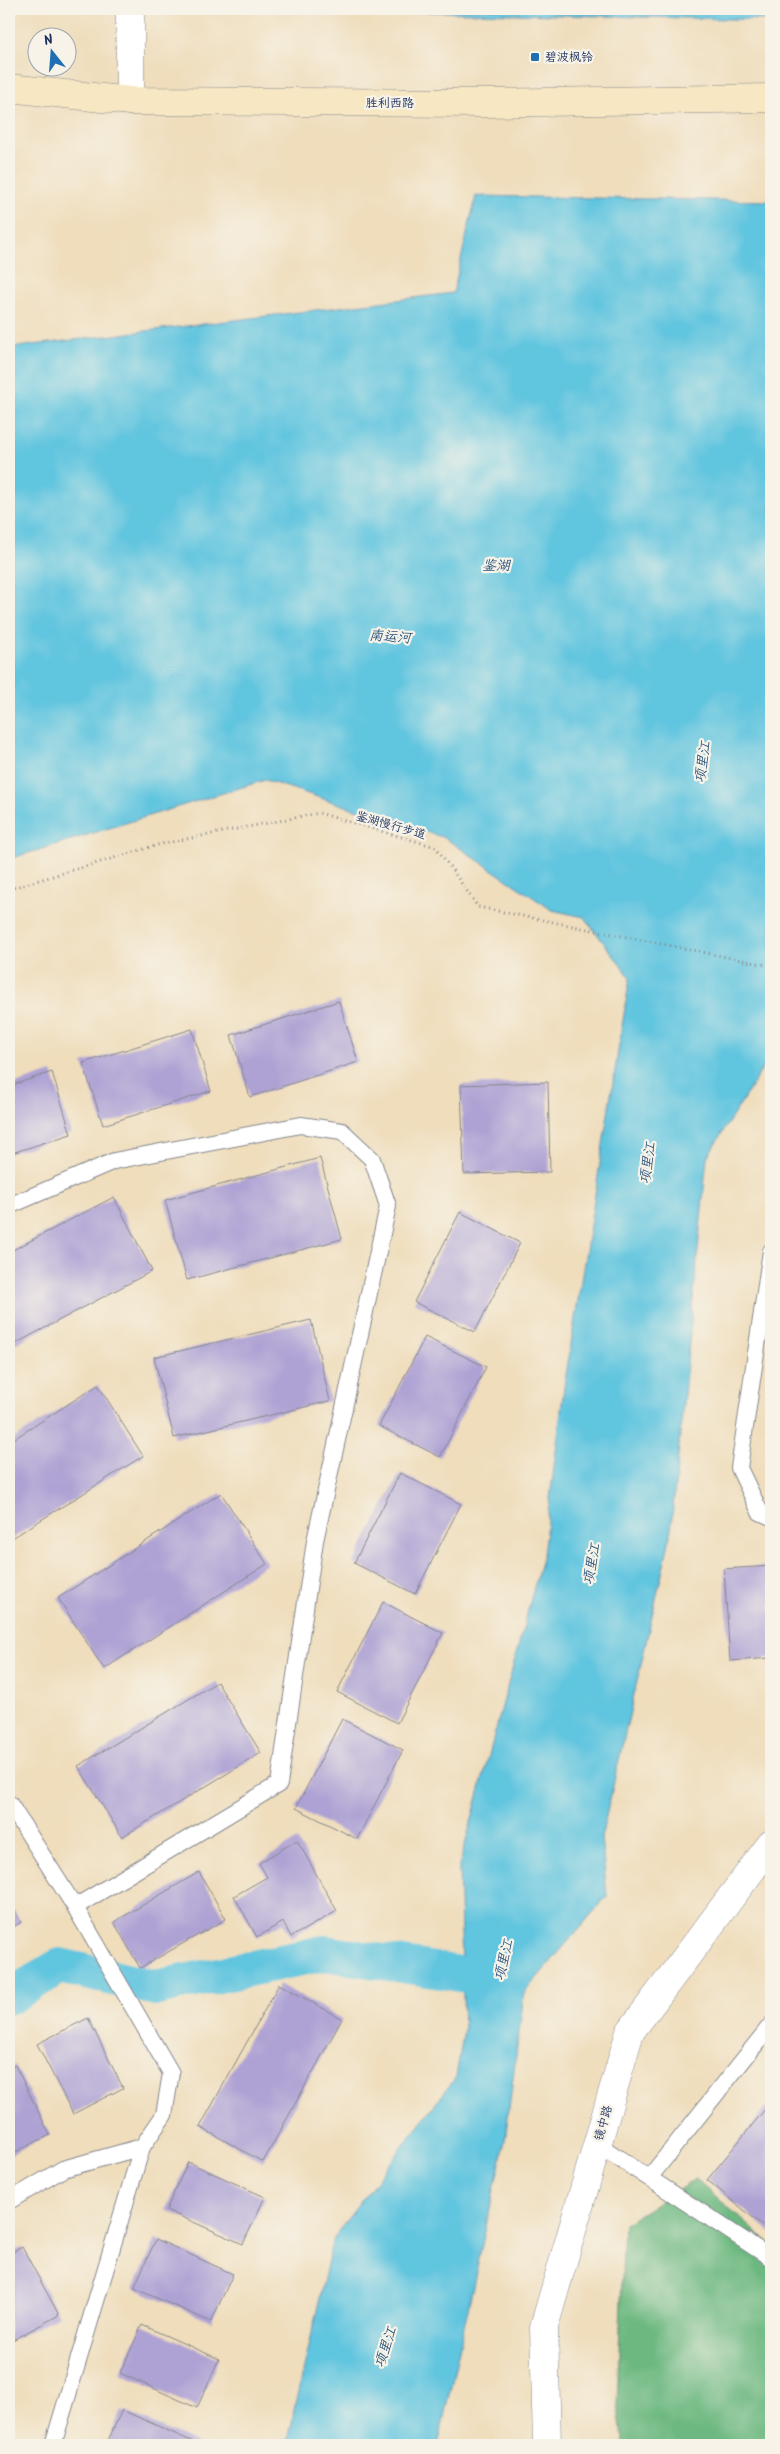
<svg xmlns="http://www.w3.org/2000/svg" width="780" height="2454" font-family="Kalam,'LXGW WenKai TC',sans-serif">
<rect width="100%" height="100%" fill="#f7f3e8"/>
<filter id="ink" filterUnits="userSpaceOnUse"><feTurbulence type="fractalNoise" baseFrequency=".02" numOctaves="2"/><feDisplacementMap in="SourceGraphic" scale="10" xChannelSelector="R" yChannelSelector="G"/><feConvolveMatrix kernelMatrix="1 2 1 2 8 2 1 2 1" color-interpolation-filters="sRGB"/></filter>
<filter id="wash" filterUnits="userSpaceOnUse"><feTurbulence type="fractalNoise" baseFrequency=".0096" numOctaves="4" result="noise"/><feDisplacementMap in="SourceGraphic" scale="20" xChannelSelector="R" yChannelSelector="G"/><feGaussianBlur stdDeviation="1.12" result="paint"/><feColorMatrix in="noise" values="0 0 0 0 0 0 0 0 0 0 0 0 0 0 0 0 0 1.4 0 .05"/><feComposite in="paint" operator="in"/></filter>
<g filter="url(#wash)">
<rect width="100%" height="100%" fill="#efddbb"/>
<!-- forest -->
<path fill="#6cb880" stroke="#44746f" d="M696,2179l75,66v200h-147l-7,-42 7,-179z"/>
<!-- water -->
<path fill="#61c5df" stroke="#3e7a9e" d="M304,9h467v11z
M476,196l295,5v854l-64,102 -37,381 -69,300 6,58 -83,97 -19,147 -67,305h-151l46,-207 123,-161 8,-48 -5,-162 84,-313 21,-167 66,-410 -46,-60 -32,-7 -107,-72 -180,-58 -256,79v-511l444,-55z"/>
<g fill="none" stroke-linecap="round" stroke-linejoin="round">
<!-- canal -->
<path stroke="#61c5df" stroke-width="36" d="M9,1997l51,-31 96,22 169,-35 174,27"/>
</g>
<g id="blocks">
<!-- building -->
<path fill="#aea2d4" d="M339,1001l19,61 -108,35 -19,-62z
M192,1029l19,62 -108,34 -20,-62z
M52,1072l19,62 -62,20v-68z
M548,1082l2,90 -86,2 -3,-89z
M320,1158l22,81 -155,41 -22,-80z
M114,1197l38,74 -141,75 -2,-4v-90z
M460,1212l60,31 -45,89 -61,-30z
M311,1320l19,81 -156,37 -20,-81z
M425,1337l61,30 -46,90 -61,-31z
M98,1385l45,71 -134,84v-98z
M400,1473l61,31 -46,90 -61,-31z
M221,1493l46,71 -163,105 -46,-71z
M771,1566v92l-41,3 -6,-92z
M383,1602l60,31 -46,90 -60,-31z
M217,1682l44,71 -139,84 -44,-71z
M342,1719l61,31 -46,89 -61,-31z
M297,1840l40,71 -46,26 -8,-15 -26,15 -23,-41 33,-19 -8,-14z
M199,1872l27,47 -86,49 -26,-46z
M9,1902l12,20 -12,8z
M279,1984l63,35 -79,143 -63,-35z
M88,2018l35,70 -50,26 -36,-70z
M15,2065l35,70 -41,20v-87z
M771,2102v130l-64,-52z
M188,2162l77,35 -22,47 -77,-34z
M156,2239l77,35 -22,48 -77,-34z
M22,2247l37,68 -50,27v-88z
M142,2325l77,34 -22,49 -77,-35z
M122,2410l78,35h-94z"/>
</g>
</g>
<g filter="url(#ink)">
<use href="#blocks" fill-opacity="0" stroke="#85868c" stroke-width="1"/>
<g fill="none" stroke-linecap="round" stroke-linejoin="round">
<!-- lane casing -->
<g stroke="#85868c" stroke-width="18">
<path id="lane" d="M9,1206l105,-45 187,-36 41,6 30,28 16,47 -73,335 -36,243 -204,123
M771,1251l-32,217 21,44 11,5
M9,1803l66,104 96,166 -7,42 -22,32 -89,298
M597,2144l174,114
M649,2178l122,-153
M9,2201l54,-32 79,-22"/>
</g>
<!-- street casing -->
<g stroke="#85868c" stroke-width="29">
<path id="street" d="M130,101v-92
M547,2445l-3,-118 86,-295 141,-188"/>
</g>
<!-- secondary casing -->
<g stroke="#85868c" stroke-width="29">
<path id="secondary" d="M9,88l121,13 356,2 285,-5"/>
</g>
<!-- path -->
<path stroke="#85868c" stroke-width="3" stroke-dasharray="1 4" stroke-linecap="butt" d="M9,889l152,-45 158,-31 117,34 42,60 293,59"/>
<!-- lane -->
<use href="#lane" stroke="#fff" stroke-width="16"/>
<!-- street -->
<use href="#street" stroke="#fff" stroke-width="28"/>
<!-- secondary -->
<use href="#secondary" stroke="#f7e8c3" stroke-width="28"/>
</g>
</g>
<!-- markers -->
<rect fill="#1f6fb2" stroke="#f7f3e8" stroke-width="2" x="530" y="52" width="10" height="10" rx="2.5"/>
<g text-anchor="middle" stroke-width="4.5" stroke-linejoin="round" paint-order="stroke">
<!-- poi labels -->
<g font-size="12" fill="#1b2f5e" stroke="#f7f3e8" text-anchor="start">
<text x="545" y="61">碧波枫铃</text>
</g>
<!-- street labels -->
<g font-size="12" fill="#1b2f5e" stroke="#f7f3e8">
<text x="390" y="107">胜利西路</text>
<text transform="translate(391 825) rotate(16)" y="4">鉴湖慢行步道</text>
<text transform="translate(603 2123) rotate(-74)" y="4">镜中路</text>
</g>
<!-- water labels -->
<g font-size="14" font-style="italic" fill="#2c547e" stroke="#f7f3e8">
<text x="496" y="570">鉴湖</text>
<text transform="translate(390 636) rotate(4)" y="5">南运河</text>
<text transform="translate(702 762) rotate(-82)" y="5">项里江</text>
<text transform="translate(647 1163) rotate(-82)" y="5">项里江</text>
<text transform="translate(591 1564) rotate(-80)" y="5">项里江</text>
<text transform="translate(503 1960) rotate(-77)" y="5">项里江</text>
<text transform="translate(385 2347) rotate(-72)" y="5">项里江</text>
</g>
</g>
<!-- margin -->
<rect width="780" height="2454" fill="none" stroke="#f7f3e8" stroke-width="30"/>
<!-- north arrow -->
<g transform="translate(52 52) rotate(343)"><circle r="24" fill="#f7f3e8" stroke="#9fa5b1"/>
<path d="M0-4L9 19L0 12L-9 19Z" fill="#1f6fb2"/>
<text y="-8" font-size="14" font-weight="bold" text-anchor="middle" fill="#1b2f5e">N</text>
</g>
</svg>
